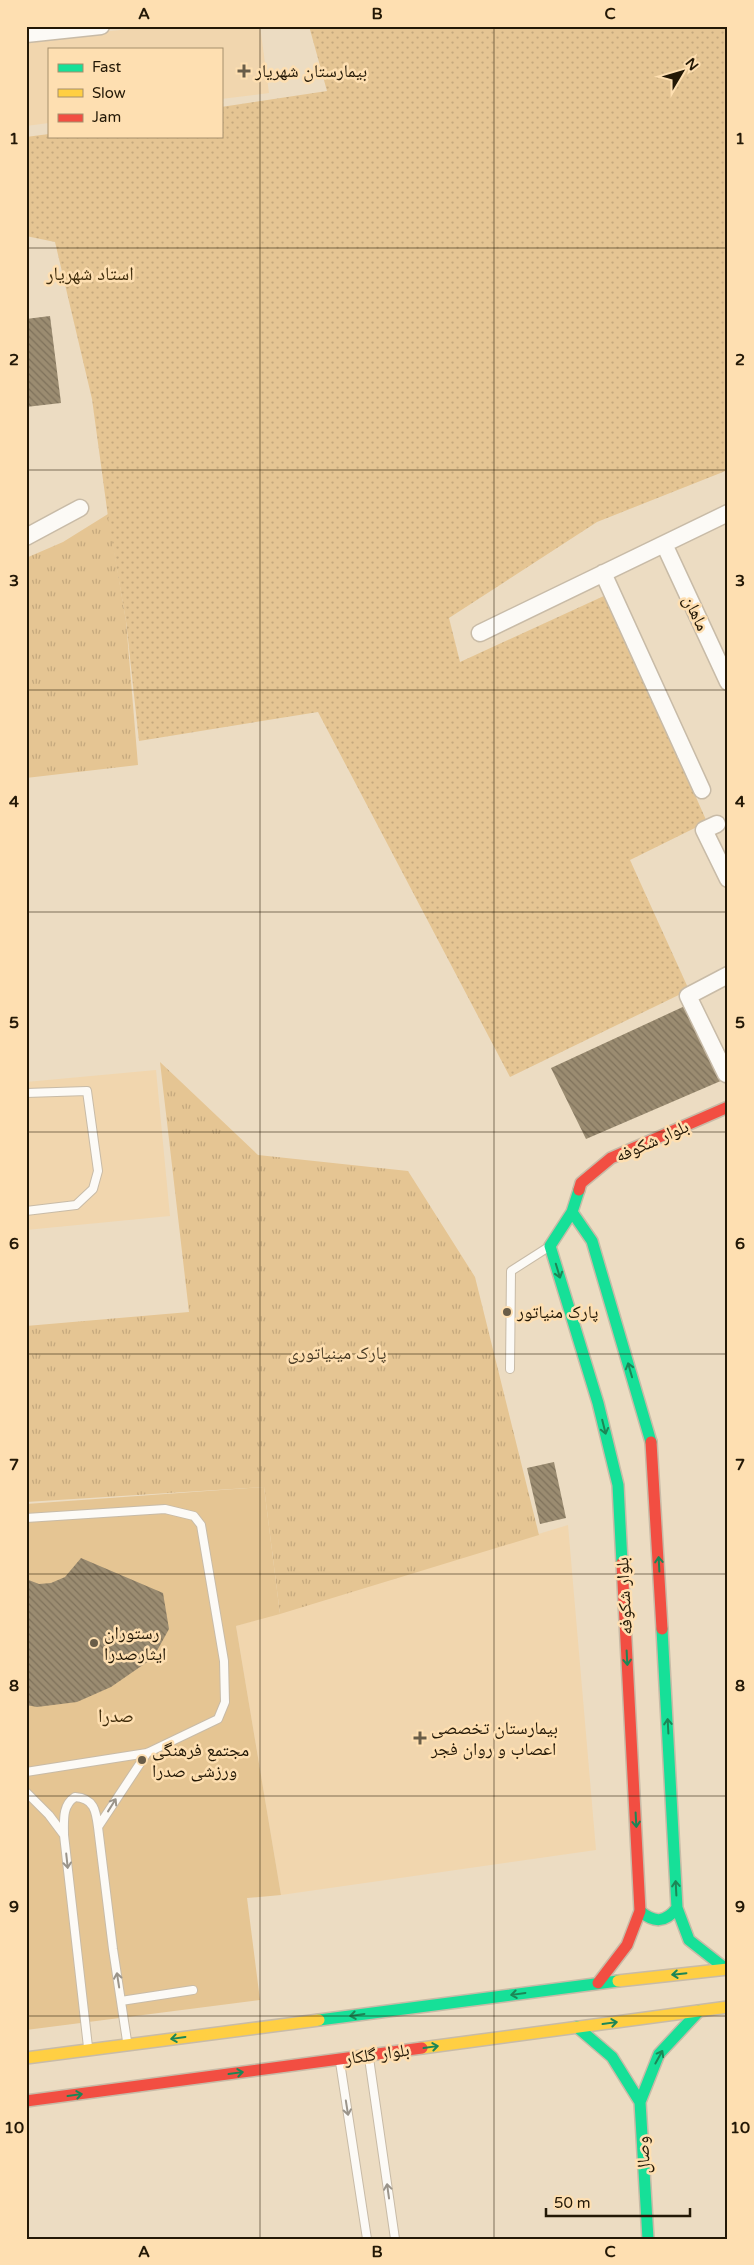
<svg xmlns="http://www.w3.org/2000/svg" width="754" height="2265" font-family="'Varela Round','Noto Naskh Arabic',sans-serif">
<defs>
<pattern id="grass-tufts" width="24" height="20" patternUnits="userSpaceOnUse" patternTransform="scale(1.25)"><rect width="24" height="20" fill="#e5c593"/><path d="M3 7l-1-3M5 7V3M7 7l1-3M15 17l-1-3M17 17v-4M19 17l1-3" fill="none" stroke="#c4a87d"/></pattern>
<pattern id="garden-dots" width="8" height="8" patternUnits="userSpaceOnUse" patternTransform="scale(1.25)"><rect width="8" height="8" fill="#e5c593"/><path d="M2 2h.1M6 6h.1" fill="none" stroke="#c4a87d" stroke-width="1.8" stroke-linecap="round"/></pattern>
<pattern id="building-back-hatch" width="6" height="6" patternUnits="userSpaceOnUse" patternTransform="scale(1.25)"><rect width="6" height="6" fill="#9b8c71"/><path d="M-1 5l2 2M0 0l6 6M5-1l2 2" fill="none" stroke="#7e715b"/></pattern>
</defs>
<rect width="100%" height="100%" fill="#ecdcc2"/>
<!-- built -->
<path fill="#f1d6ae" d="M158,26h102l9,67 -48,6v-50h-172v74l-23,3v-86z
M156,1070l14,146 -144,14v-148z
M568,1525l28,325 -315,45 -45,-269z"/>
<!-- grass -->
<path fill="url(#grass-tufts)" d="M108,514l18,107 12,144 -112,13v-220l37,-16z
M160,1062l98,93 150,16 67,106 64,258 -259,79 -16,-127 -238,15v-176l163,-14z"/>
<!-- garden -->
<path fill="url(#garden-dots)" d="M309,26h419v444l-131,52 -148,96 11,44 146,-67 101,227 -77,38 59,130 -179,87 -192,-365 -179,29 -13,-120 -17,-97 -17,-125 -37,-157 -29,-6v-99l23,-3v2h172v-29l106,-16z"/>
<!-- pitch -->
<path fill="#e5c593" d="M264,1487l16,127 -44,12 45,269 -34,3 13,102 -234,30v-526z"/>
<!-- building -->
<path fill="url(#building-back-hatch)" d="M50,316l11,87 -35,4v-88z
M687,1005l36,75 -137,59 -35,-71z
M554,1462l12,56 -26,6 -13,-56z
M81,1558l82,35 6,36 -16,29 -42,29 -34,15 -40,5 -11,-2v-126l13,5 12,-1 14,-6z"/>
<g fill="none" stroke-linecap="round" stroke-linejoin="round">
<!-- lane casing -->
<g stroke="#c8bba7" stroke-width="10">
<path id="lane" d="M26,1093l61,-2 11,80 -5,18 -17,16 -50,6
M510,1369l1,-98 36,-23
M26,1518l139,-9 29,7 7,9 23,136 1,41 -7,17 -71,34 -121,19
M26,1792l23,23 15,20 24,212
M64,1835c0,-14 -2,-30 11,-38 19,1 21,14 23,30
M121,2001l72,-11
M127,2041l-14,-92 -15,-122 49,-74
M369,2058l26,181
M340,2062l27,177"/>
</g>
<!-- street casing -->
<g stroke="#c8bba7" stroke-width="19">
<path id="street" d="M26,34l75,-8
M26,537l54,-29
M664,544l64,138
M603,573l99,217
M480,633l248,-120
M717,824l-13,6 24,49
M726,1074l-38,-78 40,-21"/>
</g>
<!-- fast casing -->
<g stroke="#c8bba7" stroke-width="14">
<path id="fast" d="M579,1190l-7,22 -22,34 48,157 20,82 4,78
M572,1212l20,29 59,201
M662,1629l15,279 12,32 37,29
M640,1911c14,12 25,12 37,-3
M319,2020l299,-39
M577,2027l35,30 28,45
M648,2239l-8,-137 19,-48 40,-43"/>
</g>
<!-- slow casing -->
<g stroke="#c8bba7" stroke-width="14">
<path id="slow" d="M618,1981l110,-12
M422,2048l306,-41
M26,2058l293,-38"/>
</g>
<!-- jam casing -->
<g stroke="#c8bba7" stroke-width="14">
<path id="jam" d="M579,1190l2,-7 30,-25 117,-51
M651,1442l11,187
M598,1983l29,-38 13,-34 -18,-348
M26,2101l396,-53"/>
</g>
<!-- lane -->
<use href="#lane" stroke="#fcfaf6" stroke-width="8"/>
<!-- street -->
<use href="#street" stroke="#fcfaf6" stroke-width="16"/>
<!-- fast -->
<use href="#fast" stroke="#16e098" stroke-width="11"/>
<!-- slow -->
<use href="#slow" stroke="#ffcf43" stroke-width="11"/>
<!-- jam -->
<use href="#jam" stroke="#f24e42" stroke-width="11"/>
</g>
<!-- one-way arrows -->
<defs><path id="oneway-shaft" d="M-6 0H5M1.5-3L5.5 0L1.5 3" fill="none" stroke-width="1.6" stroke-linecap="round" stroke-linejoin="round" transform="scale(1.25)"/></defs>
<g stroke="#1c8656">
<use href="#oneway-shaft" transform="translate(558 1271) rotate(73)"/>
<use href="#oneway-shaft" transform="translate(630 1370) rotate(-106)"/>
<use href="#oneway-shaft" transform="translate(604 1427) rotate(76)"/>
<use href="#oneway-shaft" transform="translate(659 1564) rotate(-93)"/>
<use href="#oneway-shaft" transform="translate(627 1658) rotate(87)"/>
<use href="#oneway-shaft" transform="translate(668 1726) rotate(-93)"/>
<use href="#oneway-shaft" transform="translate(636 1820) rotate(87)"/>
<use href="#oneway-shaft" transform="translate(676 1888) rotate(-93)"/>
<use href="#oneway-shaft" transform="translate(679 1974) rotate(174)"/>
<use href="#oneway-shaft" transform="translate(518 1994) rotate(172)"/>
<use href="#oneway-shaft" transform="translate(357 2015) rotate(172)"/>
<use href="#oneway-shaft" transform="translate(610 2023) rotate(-8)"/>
<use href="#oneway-shaft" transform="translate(178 2038) rotate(172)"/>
<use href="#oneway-shaft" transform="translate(431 2047) rotate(-8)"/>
<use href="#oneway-shaft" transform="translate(659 2057) rotate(-61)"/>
<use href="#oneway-shaft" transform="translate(236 2073) rotate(-8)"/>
<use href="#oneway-shaft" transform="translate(75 2095) rotate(-8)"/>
</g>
<g stroke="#9a948a">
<use href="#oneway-shaft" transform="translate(112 1805) rotate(-58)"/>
<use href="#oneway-shaft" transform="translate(67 1861) rotate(84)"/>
<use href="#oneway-shaft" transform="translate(118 1980) rotate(-99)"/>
<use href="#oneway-shaft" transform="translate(347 2108) rotate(81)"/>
<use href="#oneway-shaft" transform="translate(388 2191) rotate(-98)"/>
</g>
<!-- grid -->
<path fill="none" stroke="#231806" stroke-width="1" stroke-opacity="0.55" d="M260,26v2213M494,26v2213M26,248h702M26,470h702M26,690h702M26,912h702M26,1132h702M26,1354h702M26,1574h702M26,1796h702M26,2016h702"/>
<!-- markers -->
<g fill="#695d48" stroke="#fedfb1" stroke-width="2">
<path d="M241.5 63.5h5v5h5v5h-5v5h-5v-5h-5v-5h5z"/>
<circle cx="507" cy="1312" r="5"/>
<circle cx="94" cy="1643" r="5"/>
<path d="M417.5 1730.5h5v5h5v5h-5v5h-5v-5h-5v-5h5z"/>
<circle cx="142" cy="1760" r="5"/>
</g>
<g text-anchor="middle" stroke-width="5" stroke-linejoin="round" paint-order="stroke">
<!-- poi labels -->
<g font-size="18" fill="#231806" stroke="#fedfb1" text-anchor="start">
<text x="255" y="77">بیمارستان شهریار</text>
<text x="517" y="1318">پارک منیاتور</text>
<text x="104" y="1639">رستوران<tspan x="104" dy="21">ایثارصدرا</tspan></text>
<text x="431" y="1734">بیمارستان تخصصی<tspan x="431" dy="21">اعصاب و روان فجر</tspan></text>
<text x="152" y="1756">مجتمع فرهنگی<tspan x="152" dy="21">ورزشی صدرا</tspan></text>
</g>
<!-- street labels -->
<g font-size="18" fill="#231806" stroke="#fedfb1">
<text transform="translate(696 613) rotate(65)" y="6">ماهان</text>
<text transform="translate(652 1141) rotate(-24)" y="6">بلوار شکوفه</text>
<text transform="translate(624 1596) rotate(-93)" y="6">بلوار شکوفه</text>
<text transform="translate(377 2054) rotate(-8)" y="6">بلوار گلکار</text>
<text transform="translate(643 2155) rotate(-93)" y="6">وصال</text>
</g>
<!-- park labels -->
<g font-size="18" fill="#4a3c26" stroke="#fedfb1">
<text x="337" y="1359">پارک مینیاتوری</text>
</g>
<!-- neighbourhood labels -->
<g font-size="19" fill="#402d0c" stroke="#fedfb1">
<text x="90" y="280">استاد شهریار</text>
<text x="116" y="1722">صدرا</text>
</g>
</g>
<!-- border -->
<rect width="754" height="2265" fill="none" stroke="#fedfb1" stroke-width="55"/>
<!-- legend -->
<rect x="48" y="48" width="175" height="90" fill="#fedfb1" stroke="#a68f6d"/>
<rect x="58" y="64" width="25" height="8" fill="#16e098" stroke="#a68f6d"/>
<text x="92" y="72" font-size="15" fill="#231806">Fast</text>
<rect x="58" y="89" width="25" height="8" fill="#ffcf43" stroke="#a68f6d"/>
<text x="92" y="98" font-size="15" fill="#231806">Slow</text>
<rect x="58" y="114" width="25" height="8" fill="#f24e42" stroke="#a68f6d"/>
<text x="92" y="122" font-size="15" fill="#231806">Jam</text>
<!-- north arrow -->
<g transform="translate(682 72) rotate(52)" stroke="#fedfb1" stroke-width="4" paint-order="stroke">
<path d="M0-4L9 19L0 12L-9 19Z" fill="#231806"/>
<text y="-8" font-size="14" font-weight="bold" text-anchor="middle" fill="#231806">N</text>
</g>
<!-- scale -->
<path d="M546 2208v8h144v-8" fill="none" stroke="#231806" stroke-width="2.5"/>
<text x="554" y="2208" font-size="15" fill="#231806" stroke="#fedfb1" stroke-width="4" paint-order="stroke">50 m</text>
<rect x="28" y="28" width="698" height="2210" fill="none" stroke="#231806" stroke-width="2"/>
<g font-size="16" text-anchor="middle" font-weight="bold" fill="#231806">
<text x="144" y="19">A</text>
<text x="377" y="19">B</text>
<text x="610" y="19">C</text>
<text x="14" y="144">1</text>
<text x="740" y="144">1</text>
<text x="14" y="365">2</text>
<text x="740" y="365">2</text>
<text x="14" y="586">3</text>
<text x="740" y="586">3</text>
<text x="14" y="807">4</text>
<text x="740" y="807">4</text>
<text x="14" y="1028">5</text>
<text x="740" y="1028">5</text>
<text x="14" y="1249">6</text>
<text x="740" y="1249">6</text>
<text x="14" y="1470">7</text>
<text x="740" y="1470">7</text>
<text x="14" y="1691">8</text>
<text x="740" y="1691">8</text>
<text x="14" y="1912">9</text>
<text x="740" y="1912">9</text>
<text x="14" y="2133">10</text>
<text x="740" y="2133">10</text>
<text x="144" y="2257">A</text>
<text x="377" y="2257">B</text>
<text x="610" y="2257">C</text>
</g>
</svg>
